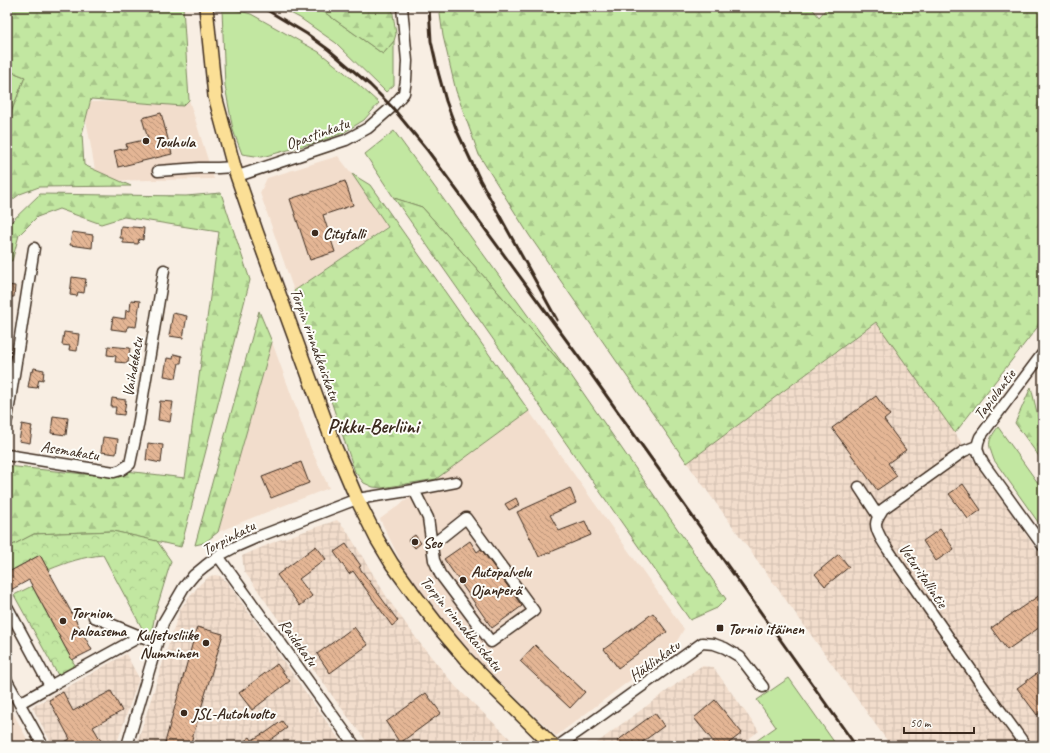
<svg xmlns="http://www.w3.org/2000/svg" width="1050" height="753" font-family="Caveat,sans-serif">
<defs>
<pattern id="industrial-grid" width="8" height="8" patternUnits="userSpaceOnUse"><rect width="8" height="8" fill="#f2ddcc"/><path d="M0 4h8M4 0v8" fill="none" stroke="#d0beaf"/></pattern>
<pattern id="forest-firs" width="22" height="20" patternUnits="userSpaceOnUse"><rect width="22" height="20" fill="#c2e7a1"/><path d="M5 1l3.5 6h-7zM16 11l3.5 6h-7z" fill="#a8c68a"/></pattern>
<pattern id="park-crowns" width="20" height="18" patternUnits="userSpaceOnUse"><rect width="20" height="18" fill="#c2e7a1"/><path d="M2 6a3 3 0 1 1 6 0M12 15a3 3 0 1 1 6 0" fill="none" stroke="#a8c68a"/></pattern>
<pattern id="building-back-hatch" width="6" height="6" patternUnits="userSpaceOnUse"><rect width="6" height="6" fill="#e4b695"/><path d="M-1 5l2 2M0 0l6 6M5-1l2 2" fill="none" stroke="#ba9479"/></pattern>
</defs>
<rect width="100%" height="100%" fill="#f8eee3"/>
<filter id="ink" filterUnits="userSpaceOnUse"><feTurbulence type="fractalNoise" baseFrequency=".025" numOctaves="2"/><feDisplacementMap in="SourceGraphic" scale="8" xChannelSelector="R" yChannelSelector="G"/><feConvolveMatrix kernelMatrix="1 2 1 2 8 2 1 2 1" color-interpolation-filters="sRGB"/></filter>
<g filter="url(#ink)">
<!-- built -->
<path fill="#f2ddcc" d="M189,100l25,79 -117,2 -14,-79z
M338,156l14,18 36,52 -94,65 -34,-98 7,-15z
M272,342l39,107 18,39 -80,31 -31,13z
M529,411l155,218 -11,19 -117,88 -77,-74 -54,-63 -24,-37 -21,-43z
M7,702l24,44h-24z"/>
<!-- industrial -->
<path fill="url(#industrial-grid)" d="M877,322l166,237v187h-152l-204,-283z
M337,520l8,8 43,71 31,43 37,45 62,59h-148l-34,-45 -92,-130 -2,-15 34,-15z
M215,575l5,1 7,6 117,164h-208l44,-137 20,-25 10,-8z
M126,654l13,24 -23,68h-63l-21,-39z
M701,666l12,1 46,64 -20,15h-146l22,-17z"/>
<!-- grass -->
<path fill="#c2e7a1" stroke="#7e8860" d="M279,7h38l66,47 11,-13v44l-8,7 -50,-49 -36,-25z
M222,9h11l18,5 68,38 25,20 35,31 -15,17 -21,13 -25,9 -56,15 -20,-3 -9,-24 -8,-44z
M7,70l18,7 -18,46z
M394,131l174,240 -146,-164 -28,-9 -29,-44z
M998,427l45,63v39l-49,-69c-6,-17 -7,-18 4,-33z
M789,678l48,68h-88l27,-19 -19,-27z"/>
<!-- forest -->
<path fill="url(#forest-firs)" stroke="#7e8860" d="M7,7h176l6,93 -6,6 -92,-7 -9,35 2,31 47,21 -92,1 -19,7 -13,10v-81l18,-46 -18,-7z
M317,7h75l4,27 -2,7 -11,13z
M439,7h372l8,10 9,-10h215v313l-88,113 -79,-111 -189,141 -158,-228 -50,-80 -23,-64 -13,-55z
M352,174l18,11 159,226 -93,68 -54,9 -9,-1 -9,-4 -9,-11 -61,-181 94,-64z
M221,193l29,87 -69,267 -68,-16 -79,3 -27,14v-82l106,11 13,-6 59,7 34,-246 -95,-15 -23,7 -42,-15 -22,8 -18,18 -7,26 -5,-1v-36l4,-2 29,-28 146,2z
M394,198l28,9 146,164 158,228 -9,9 -27,12z
M259,311l13,31 -54,190 -14,11 -9,2z
M1031,387l8,34 4,6v35l-28,-39z"/>
<!-- park -->
<path fill="url(#park-crowns)" stroke="#7e8860" d="M113,531l44,10 14,20 -16,53 -3,17 -9,-1 -40,-75c-21,2 -35,7 -55,15l-8,-15 -33,18v-25l27,-14z
M32,586l44,81 -17,10 -45,-82z"/>
<!-- building -->
<path fill="url(#building-back-hatch)" stroke="#3b2a1e" d="M161,113l11,41 -54,13 -4,-16 13,-3 -1,-4 22,-5 -6,-21z
M345,181l8,24 -30,10 12,37 -25,8 -20,-61z
M121,226l23,2 -1,12 -4,-1 -1,5 -15,-1v-5h-3z
M72,232l21,3 -1,13 -22,-3z
M72,277l14,2 -2,14 -6,-1 -1,4 -7,-1z
M7,285l8,1 -1,11h-7z
M131,300l9,1 -4,26 -8,-1 -1,5 -16,-2 2,-12 12,2 1,-9 4,1z
M173,313l14,3 -4,22 -14,-2z
M64,332l15,2 -2,17 -8,-1 1,-4 -8,-1z
M108,346l22,2 -2,15 -13,-1 1,-6 -9,-1z
M174,354l8,2 -1,7h-2l-3,15 -12,-2 3,-18 6,1z
M34,368l10,2 -1,10 -4,-1 -2,9 -9,-1 3,-16 2,1z
M876,396l14,19 -6,5 22,30 -18,13 9,13 -20,14 -45,-62z
M112,398l14,2 -2,15 -9,-1 1,-7h-5z
M160,401l13,1 -3,20 -12,-2z
M53,416l15,2 -2,17 -15,-2z
M22,424l10,2 -1,4h1l-2,13 -11,-2z
M103,437l15,2 -2,15 -15,-2z
M148,443l15,2 -2,18 -15,-3z
M301,462l8,21 -38,15 -9,-21z
M963,484l18,26 -13,9 -19,-25z
M570,488l6,15 -26,12 9,16 26,-10 6,14 -52,22 -9,-20v1l-13,-26z
M516,498l3,7 -10,5 -4,-6z
M940,529l14,20 -18,12 -13,-20z
M415,535l6,8 -6,5 -7,-8z
M470,541l7,11 4,-3 41,57 -30,22 -48,-69z
M346,544l15,22 -2,1 39,54 -6,5 -39,-55 -4,3 -15,-22z
M316,546l10,13 -27,20 13,17 -12,10 -23,-31z
M839,554l10,13 -24,19 -10,-12z
M40,555l52,95 -20,10 -43,-80 -22,12v-19z
M1040,595l3,4v26l-36,25 -16,-22z
M653,613l14,19 -49,36 -14,-19z
M197,627l26,7 -33,112h-26z
M354,627l14,18 -38,28 -13,-19z
M535,645l50,47 -15,16 -50,-47z
M277,664l13,17 -38,29 -13,-17z
M1043,669v42l-6,4 -20,-27z
M111,691l11,20 -29,16 11,19h-47l13,-7 -21,-39 14,-8 10,19z
M426,693l15,20 -41,30 -14,-21z
M715,700l27,33 -17,13h-8l-23,-28z
M655,713l9,13 -23,17 2,3h-22l-4,-5z
M282,721l5,7 -25,18h-25l13,-9 2,3 12,-7v1z"/>
<g fill="none" stroke-linecap="round" stroke-linejoin="round">
<!-- minor casing -->
<g stroke="#3b2a1e" stroke-width="13">
<path id="minor" d="M158,171l41,-3h19l16,-1
M238,176l108,-36 22,-12 24,-21 12,-14 2,-13 1,-19 -5,-54
M1043,353l-63,84c-5,12 -2,15 3,26l60,83
M7,419l27,-171
M977,446l-13,5 -81,58c-3,5 -7,10 -7,15 0,10 12,25 17,33l88,127 45,62
M7,455l107,17 7,-2 9,-6 8,-38 26,-156
M859,487l19,29
M414,490l14,28 6,42 6,14 51,68 43,-31 -68,-93 -34,27
M218,556l137,190
M7,609l1,-1 42,78 -30,17
M94,617l63,26
M7,681l36,65
M50,686l91,-50
M127,746l36,-123 21,-36 10,-12 11,-9 13,-10 17,-9 25,-11 97,-37 57,-9 42,-8
M558,746l30,-21 114,-82 12,1 11,4 15,9 23,30"/>
</g>
<!-- major casing -->
<g stroke="#3b2a1e" stroke-width="16">
<path id="major" d="M206,7l9,89 19,71 22,64 78,214 23,54 20,40 15,25 24,33 27,35 23,27 26,27 61,60"/>
</g>
<!-- minor -->
<use href="#minor" stroke="#fdfcf7" stroke-width="10"/>
<!-- major -->
<use href="#major" stroke="#fbdf96" stroke-width="13"/>
<!-- rail -->
<path stroke="#3b2a1e" stroke-width="3" d="M262,7l45,27 22,16 41,35 22,22 36,44 158,216 270,379
M429,7l2,34 7,31 8,29 11,30 23,49 77,140"/>
</g>
</g>
<!-- markers -->
<g fill="#3b2a1e" stroke="#fdfcf7" stroke-width="1.5">
<circle cx="146" cy="141" r="4"/>
<circle cx="315" cy="233" r="4"/>
<circle cx="415" cy="542" r="4"/>
<circle cx="463" cy="580" r="4"/>
<circle cx="63" cy="621" r="4"/>
<rect x="716" y="624" width="8" height="8" rx="2"/>
<circle cx="206" cy="643" r="4"/>
<circle cx="184" cy="713" r="4"/>
</g>
<g text-anchor="middle" stroke-width="4" stroke-linejoin="round" paint-order="stroke">
<!-- street labels -->
<g font-size="16" fill="#3b2a1e" stroke="#fdfcf7">
<text transform="translate(317 133) rotate(-20)" y="6">Opastinkatu</text>
<text transform="translate(316 344) rotate(70)" y="6">Torpin rinnakkaiskatu</text>
<text transform="translate(132 367) rotate(-80)" y="6">Vaihdekatu</text>
<text transform="translate(994 394) rotate(-53)" y="6">Tapiolantie</text>
<text transform="translate(70 450) rotate(9)" y="6">Asemakatu</text>
<text transform="translate(228 537) rotate(-28)" y="6">Torpinkatu</text>
<text transform="translate(924 575) rotate(56)" y="6">Veturitallintie</text>
<text transform="translate(462 623) rotate(50)" y="6">Torpin rinnakkaiskatu</text>
<text transform="translate(299 642) rotate(54)" y="6">Raidekatu</text>
<text transform="translate(654 660) rotate(-36)" y="6">Häklinkatu</text>
</g>
<!-- poi labels -->
<g font-size="16" font-weight="bold" fill="#3b2a1e" stroke="#fdfcf7" text-anchor="start">
<text x="154" y="147">Touhula</text>
<text x="323" y="239">Citytalli</text>
<text x="423" y="548">Seo</text>
<text x="471" y="577">Autopalvelu<tspan x="471" dy="18">Ojanperä</tspan></text>
<text x="71" y="618">Tornion<tspan x="71" dy="18">paloasema</tspan></text>
<text x="728" y="634">Tornio itäinen</text>
<text x="198" y="640" text-anchor="end">Kuljetusliike<tspan x="198" dy="18">Numminen</tspan></text>
<text x="192" y="719">JSL-Autohuolto</text>
</g>
<!-- district labels -->
<g font-size="20" font-weight="bold" fill="#3b2a1e" stroke="#fdfcf7">
<text x="373" y="433">Pikku-Berliini</text>
</g>
</g>
<!-- margin -->
<rect width="1050" height="753" fill="none" stroke="#fdfcf7" stroke-width="24"/>
<rect x="12" y="12" width="1026" height="729" fill="none" stroke="#3b2a1e" stroke-width="1.5" filter="url(#ink)"/>
<!-- scale -->
<path d="M904 727v6h70v-6" fill="none" stroke="#3b2a1e" stroke-width="2"/>
<text x="910" y="727" font-size="12" fill="#3b2a1e" stroke="#fdfcf7" stroke-width="3" paint-order="stroke">50 m</text>
</svg>
